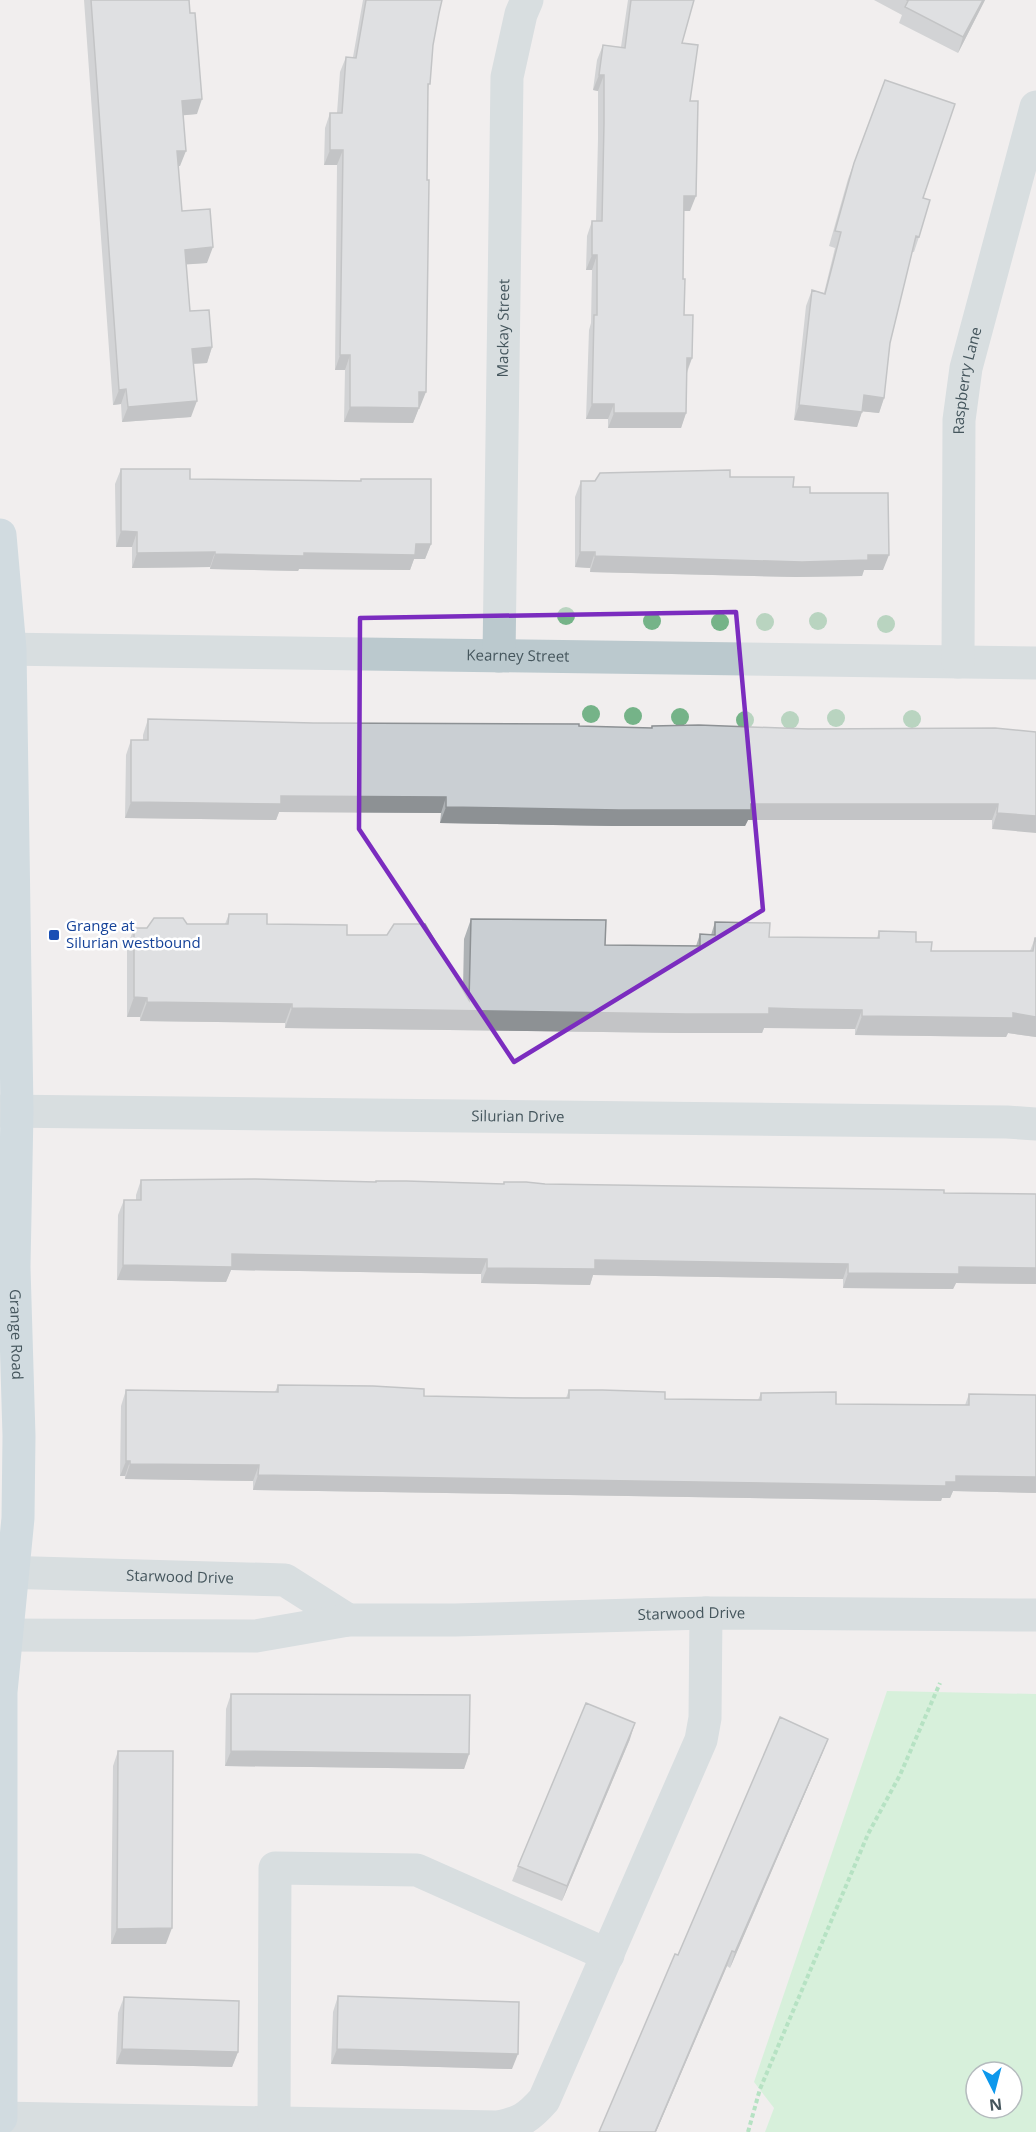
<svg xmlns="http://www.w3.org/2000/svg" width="1036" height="2132" font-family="'Open Sans',sans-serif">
<rect width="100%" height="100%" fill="#f1eeee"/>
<!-- green -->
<path fill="#b9f2c4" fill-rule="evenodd" d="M887,1691l149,3v438h-271l9,-24 -20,-26zM976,2072h36v36h-36z"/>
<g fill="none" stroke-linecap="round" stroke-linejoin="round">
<!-- path -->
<path stroke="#6fd28e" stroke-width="4" stroke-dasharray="4.5 3" stroke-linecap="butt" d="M748,2132l12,-43 108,-255 32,-59 40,-92"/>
<!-- minor -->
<g stroke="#bbc9ce" stroke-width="33">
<path id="s1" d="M0,649l1036,14"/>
<path id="s2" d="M499,656l8,-579 14,-63 6,-14"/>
<path id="s3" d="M958,662l1,-242 7,-52 70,-261"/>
<path id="s4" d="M0,1111l1007,11 29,2"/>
<path id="s5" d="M0,1572l285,8 63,40"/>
<path id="s6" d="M0,1635l256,1 92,-16h107l251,-7 330,2"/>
<path d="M0,2118l497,9c23,-4 31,-9 47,-27l157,-360 4,-22 1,-105"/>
<path d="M274,2124l1,-256 142,2 191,85"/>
</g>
<!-- major -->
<path stroke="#abc4cf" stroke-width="33" id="s7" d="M0,535l10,114 7,462 -3,156 5,169 -1,82 -17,174v426"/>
</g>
<!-- trees -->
<g fill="#75b388">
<circle cx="566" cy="616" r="9"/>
<circle cx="652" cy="621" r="9"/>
<circle cx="818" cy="621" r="9"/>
<circle cx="720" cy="622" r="9"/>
<circle cx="765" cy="622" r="9"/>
<circle cx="886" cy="624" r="9"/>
<circle cx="591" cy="714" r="9"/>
<circle cx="633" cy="716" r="9"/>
<circle cx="680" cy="717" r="9"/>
<circle cx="836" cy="718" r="9"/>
<circle cx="912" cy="719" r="9"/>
<circle cx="745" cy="720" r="9"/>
<circle cx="790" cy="720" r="9"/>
</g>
<!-- wall -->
<path fill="#aeb2b5" d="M84,0h105l8,114 -14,1 -3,51h-2l4,45 25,52 -21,1 4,47 22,36 -5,16 -14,1 -2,53 -69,5 -1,-18 -8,1z
M363,0h79l-3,13 -6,32 -5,46 -8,316h-1l-6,16 -69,-1 1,-52h-10l2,-205h-13l1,-37 5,-15h7l3,-41 6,-15h7z
M628,0h66l-12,43 8,58v110h-6l-1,68 1,36 8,43 -5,15 -1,40 -5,15h-73v-9h-22l3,-89 2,-7 1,-53h-6l1,-34 5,-15h4l2,-82v-48l-5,-1 4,-30 6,-15 18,2z
M874,0h111l-27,53 -59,-30 3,-8z
M885,80l38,118 -4,39 -5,15h-2l-22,91 -6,55 -5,15 -17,-2 -5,16 -63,-7 12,-114 6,-16 12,3 11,-45 -6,-2 19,-67z
M121,469l69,10 170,2 1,-2 70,65 -6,15h-11l-4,11 -111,-1 -1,2 -88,-2v-2l-78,1v-21h-16l-1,-63z
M730,477l63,10 17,6 73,77h-19l-2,6 -66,1 -206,-5v-4l-15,-1v-70l6,-16z
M148,719l165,4 266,3 72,2 1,-2 384,6 -44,97v-9h-244l-3,6h-132l-173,-3 1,-10 -162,-1 -3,8 -151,-2 1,-63 5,-15h12v-5z
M229,914l38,10 80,11 116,54 1,-50 7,-20 134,26 91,1 4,-12 11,1 4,-13 54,15 108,1 2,-7 37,11 15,9h99l5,-13 1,99 -28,-4 -2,4 -151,-2v-6l-62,-1h-29l-2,5h-83l-394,-5v-5l-145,-2v-4h-13v-70l7,-19h13l40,-4h38z
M141,1180l362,4 1,-2 41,2 399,9 92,1v90l-80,-1 -3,6 -110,-1v-9l-250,-4 -3,10 -109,-2v-9l-250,-4 -5,12 -109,-2 1,-65 6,-15h12v-5z
M278,1385l146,11 142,2 3,-8 96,9 93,1 3,-7 75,11 129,1 4,-11 67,1v98l-83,-2 -3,7h-8l-1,3 -688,-11v-9l-128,-2v-3h-5l1,-70 5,-16 149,2z
M231,1694l238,60 -5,15 -239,-3 1,-57z
M630,1739l-68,162 -50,-20 6,-15z
M828,1739l-6,15 -92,214 -3,-2 -71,166h-57l79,-177z
M118,1751l48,193h-55l2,-178z
M338,1996l174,73 -181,-5 2,-52z
M124,1997l114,55 -6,15 -116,-3 2,-51z"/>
<!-- shaded-wall -->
<path fill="#8d9194" d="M983,0h2l-27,53 5,-16z
M599,75h5l-6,16 -5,-1z
M202,99l-5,15 -21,2 6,-15z
M330,150h13l-6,15h-13z
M177,151h9l-6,15 -9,1z
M684,196h12l-6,15h-11z
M213,247l-6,16 -28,2 6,-15z
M592,255h5l-5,15h-6z
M212,347l-5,16 -20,1 5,-15z
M340,355h10l-5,15h-10z
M687,358h5l-6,15z
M126,389l-5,15 -8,1 6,-15z
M419,392h7l-6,15 -6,1z
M864,395l20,3 -5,15 -21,-2z
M197,401l-6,16 -69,5 6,-15z
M592,404h22l-6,15h-22z
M799,405l63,7 -5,15 -63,-7z
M350,407l69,1 -6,15 -69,-1z
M614,413h72l-5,15h-73z
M121,531l16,1 -5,15h-16z
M416,544h15l-6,15h-11l-4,11 -111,-1 -1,2 -88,-2 5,-15 89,-1z
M215,552l-5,15 -78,1 5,-15z
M580,552h15l-5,16 -15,-1z
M889,555l-6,15h-19l-2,6 -66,1 -206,-5 5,-16z
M281,796l165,1 -5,16 -162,-1 -3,8 -151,-2 6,-16z
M751,804h247l-6,16h-244l-3,6h-132l-173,-3 6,-16z
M997,813l39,3v17l-44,-4z
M134,997l13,1 -7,19h-13z
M147,1002l145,2 -7,19 -145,-2z
M292,1008h477l93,2 -7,19 -91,-1 -2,5h-83l-394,-5z
M1013,1013l23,4v20l-28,-4 -2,4 -151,-2 7,-19z
M232,1254l255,5 -6,15 -250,-4 -5,12 -109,-2 6,-15z
M595,1260l253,4 -5,15 -250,-4 -3,10 -109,-2 6,-15z
M959,1267l77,1v16l-80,-1 -3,6 -110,-1 5,-15z
M126,1461h4l-5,15h-5z
M130,1464l129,1 -6,16 -128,-2z
M258,1475l688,7 10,-6 80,1v16l-83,-2 -3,7h-8l-1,3 -688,-11z
M635,1723l-5,16 -68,162 5,-15z
M828,1739l-6,15 -92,214 5,-16z
M231,1751l238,3 -5,15 -239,-3z
M172,1928l-6,16h-55l6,-15z
M732,1951l-5,15 -71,166h-1z
M122,2049l116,3 -6,15 -116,-3z
M337,2049l181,5 -6,15 -181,-5z"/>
<!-- building -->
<path fill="#cacfd3" stroke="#8d9194" stroke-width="1.5" d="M91,0h98l1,13h5l7,86 -20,2 4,50h-9l5,60 28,-2 3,38 -28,3 5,61 19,-1 3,37 -20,2 5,52 -69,6 -2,-18 -7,1z
M366,0h76l-3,13 -6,32 -3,39h-2l-1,96h2l-3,212h-7v16l-69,-1v-52h-10l3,-205h-13v-37h12l4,-56 10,1z
M631,0h63l-12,43 16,2 -8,56h8l-2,95h-12l-1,83h2l-1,36h9l-1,43h-5l-1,55h-72v-9h-22l2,-89h3v-60h-5v-34h10l2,-98v-48h-5l4,-30 22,3z
M907,0h76l-20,37 -58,-30 3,-6z
M885,80l70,24 -32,94 7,2 -11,37 -3,-1 -26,107 -6,55 -20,-3 -2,17 -63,-7 13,-115 13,4 16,-62 -6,-1 19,-68z
M121,469h69v10l171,2v-2h70v65h-15l-1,11 -111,-2v3l-89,-2v-2l-78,1v-21l-16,-1z
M730,470v7h64l-1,10h17v6h78l1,62h-21v5l-66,2 -207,-6v-4h-15l1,-71h14l5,-8z
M148,719l165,4 266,1v2l73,2v-2l47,-1 109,4 187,-1 41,4v84l-39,-3 1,-9h-247v6h-132l-173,-3v-10l-165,-1v8l-150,-2v-62h17z
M229,914h38v10l80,1v10h40l7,-11h31l44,76 2,-81 135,1 -1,25 95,1v-12l15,1v-13l55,1 -1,14 110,1v-7l37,1v10h16l-1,9h102l2,-13h1v79l-23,-4v5l-151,-2v-6l-62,-1 -31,-1v6h-83l-394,-6v-4l-145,-2v-4l-13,-1v-69h13l7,-10h29l4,6h41z
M255,1179l121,3v-1h30l98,3v-2h22l19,2 399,6v3l92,1v74l-77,-1v7l-111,-1v-9l-253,-4v9l-108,-1v-9l-255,-5v13l-109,-2 1,-65h17v-20z
M278,1385l95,1 51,3v7l99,2h46v-8h33l63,2v7l96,1v-7l75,-1v12l133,1v-11l67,1v82l-80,-1v6h-10v4l-688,-11 1,-10 -129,-1v-3h-4v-71l152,2z
M231,1694l239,1 -1,59 -238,-3z
M586,1703l49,20 -68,163 -49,-20z
M780,1717l48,22 -93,213 -3,-1 -77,181h-56l76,-178 3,1z
M118,1751h55l-1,177 -55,1z
M338,1996l181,6 -1,52 -181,-5z
M124,1997l115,4 -1,51 -116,-3z"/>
<!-- marked area -->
<path d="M0 0H1036V2132H0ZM736,612l27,298 -249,152 -155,-233 1,-211z" fill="#f1eeee" fill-opacity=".55" fill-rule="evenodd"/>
<path fill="none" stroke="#7b2cbf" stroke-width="4.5" stroke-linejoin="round" d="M736,612l27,298 -249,152 -155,-233 1,-211z"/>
<!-- markers -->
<rect fill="#1a4fb4" stroke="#fff" stroke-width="2" x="48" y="929" width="12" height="12" rx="3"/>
<g text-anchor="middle" stroke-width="5" stroke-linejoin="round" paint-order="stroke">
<!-- street labels -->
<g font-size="15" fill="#45565d" stroke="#fff">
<text dy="5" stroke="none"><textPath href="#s2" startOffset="328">Mackay Street</textPath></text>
<text dy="5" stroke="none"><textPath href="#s3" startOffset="282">Raspberry Lane</textPath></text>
<text dy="5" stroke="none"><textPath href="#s1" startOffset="518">Kearney Street</textPath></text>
<text dy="5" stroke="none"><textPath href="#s4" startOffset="518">Silurian Drive</textPath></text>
<text dy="5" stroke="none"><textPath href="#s7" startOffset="800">Grange Road</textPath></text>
<text dy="5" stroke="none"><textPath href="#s5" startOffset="180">Starwood Drive</textPath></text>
<text dy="5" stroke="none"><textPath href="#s6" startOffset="693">Starwood Drive</textPath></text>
</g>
<!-- transit labels -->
<g font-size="15" fill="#164399" stroke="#fff" text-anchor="start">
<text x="66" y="931">Grange at<tspan x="66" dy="17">Silurian westbound</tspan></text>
</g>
</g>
<!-- north arrow -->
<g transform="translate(994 2090) rotate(174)"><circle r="28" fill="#ffffff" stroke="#b5bbbe" stroke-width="1.5"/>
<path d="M0-4.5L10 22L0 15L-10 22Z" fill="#0d98ec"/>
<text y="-9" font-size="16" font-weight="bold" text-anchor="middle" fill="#45565d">N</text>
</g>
</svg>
